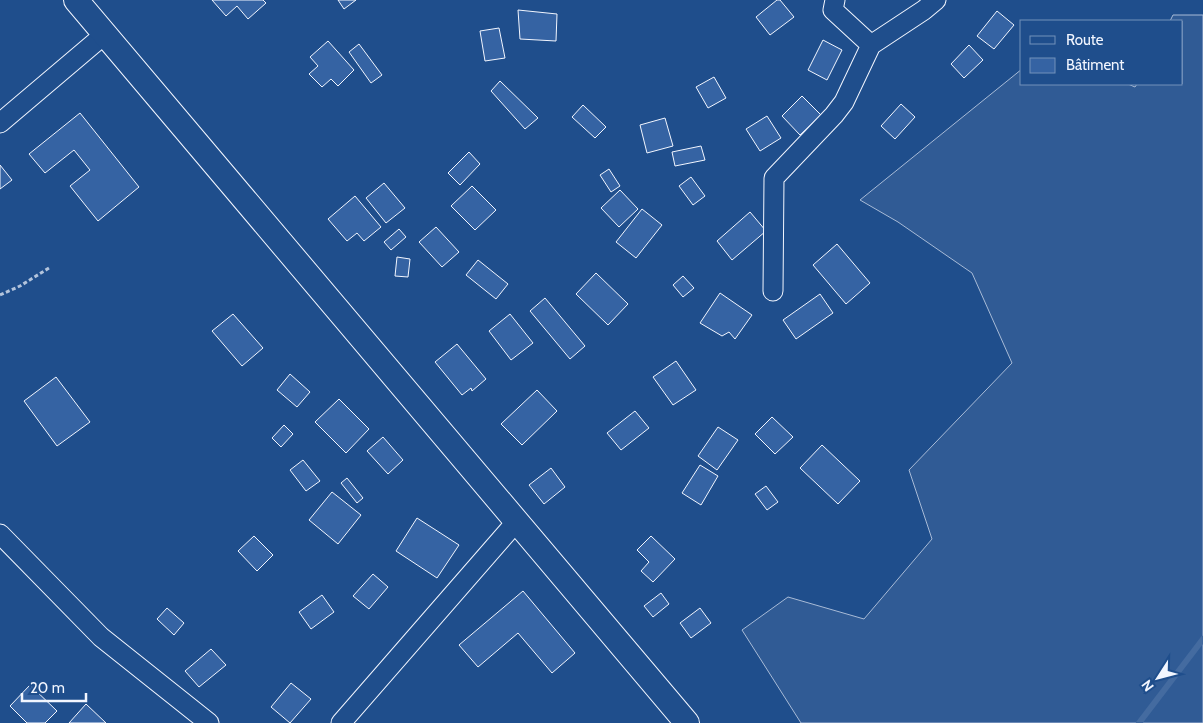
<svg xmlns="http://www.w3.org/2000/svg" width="1203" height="723" font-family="Cabin,sans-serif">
<rect width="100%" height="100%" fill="#1f4e8c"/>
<!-- built -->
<path fill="#305b95" stroke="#a8bbd7" d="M1173,15h30v708h-402l-59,-93 46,-33 76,22 68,-80 -23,-69 103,-107 -40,-90 -74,-51 -38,-22 162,-131v15h106l7,3 2,-3h45v-63h-12z"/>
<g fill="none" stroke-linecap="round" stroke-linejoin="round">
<!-- stream -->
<path stroke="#446ba0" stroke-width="6" d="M1139,723l64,-84"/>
</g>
<!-- building -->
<path fill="#3563a3" stroke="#f2f6ff" d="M212,0h51l3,3 -18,16 -11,-13 -11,10z
M338,0h18l-12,9z
M777,0h3l14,17 -24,18 -14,-18z
M518,10l39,4 -1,27 -36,-2z
M997,11l17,14 -20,24 -17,-13z
M499,28l6,30 -20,3 -5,-30z
M823,40l19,10 -15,30 -19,-10z
M328,41l26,29 -16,16 -7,-7 -9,8 -13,-13 9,-8 -8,-9z
M359,44l23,31 -11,8 -22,-31z
M969,45l14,15 -19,18 -13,-14z
M714,77l12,21 -18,10 -12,-21z
M500,81l38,37 -13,11 -34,-38z
M802,96l19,19 -21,20 -18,-19z
M901,104l14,13 -20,22 -14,-13z
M583,105l23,22 -11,11 -23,-21z
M80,113l59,74 -41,34 -28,-35 20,-16 -16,-20 -29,23 -16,-19z
M767,116l14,22 -21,13 -14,-22z
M665,118l8,28 -26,7 -7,-28z
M701,146l4,14 -30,6 -3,-14z
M469,152l11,12 -20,21 -12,-12z
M0,165l12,15 -12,9z
M609,169l11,17 -9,6 -11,-17z
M691,177l14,19 -12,9 -14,-19z
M384,183l21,25 -19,15 -20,-25z
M472,186l24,24 -21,20 -24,-24z
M620,190l18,19 -19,18 -18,-19z
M355,196l26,31 -17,14 -7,-8 -10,8 -19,-22z
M642,209l20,16 -26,33 -20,-16z
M750,212l16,19 -34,29 -15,-19z
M436,227l23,25 -17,15 -23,-25z
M399,229l7,8 -15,13 -7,-8z
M837,244l33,39 -24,21 -33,-39z
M397,257l13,2 -2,18 -13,-1z
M478,260l30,24 -12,15 -30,-24z
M596,273l32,31 -20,21 -32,-31z
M683,276l11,12 -11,9 -10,-12z
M720,293l32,22 -17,24 -6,-7 -7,4 -22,-13z
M820,294l13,19 -37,26 -13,-19z
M545,298l40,48 -15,13 -40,-48z
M233,314l30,34 -21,18 -30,-35z
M510,314l23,29 -22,17 -22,-29z
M457,344l29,35 -14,12 -1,-3 -9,7 -27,-33z
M676,361l20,29 -23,15 -20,-28z
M290,374l20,18 -13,15 -20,-17z
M56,377l34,45 -33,24 -33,-45z
M537,390l20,21 -35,34 -21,-21z
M339,399l30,30 -23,24 -31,-31z
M635,411l14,17 -28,22 -14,-17z
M772,417l21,20 -18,17 -20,-20z
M284,425l9,9 -12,13 -9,-9z
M718,427l20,13 -21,30 -19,-14z
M383,437l20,23 -15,14 -21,-23z
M822,445l38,36 -22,23 -38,-36z
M303,460l17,21 -14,10 -16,-21z
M700,465l18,11 -17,29 -19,-12z
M551,468l14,19 -21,17 -15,-19z
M347,478l16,20 -6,5 -16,-20z
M766,486l12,16 -11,8 -12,-16z
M332,492l29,23 -23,29 -29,-24z
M417,518l42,27 -22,33 -41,-27z
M254,536l19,19 -16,16 -19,-20z
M651,536l24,23 -22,23 -12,-11 8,-9 -12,-12z
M373,574l15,13 -19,22 -16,-13z
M523,591l52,62 -23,20 -34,-40 -40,34 -19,-22z
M661,593l8,11 -16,13 -9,-11z
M322,595l12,17 -23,17 -12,-17z
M167,608l17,15 -10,12 -17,-16z
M700,608l11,15 -20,15 -11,-15z
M211,649l15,16 -27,22 -14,-16z
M291,683l20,16 -21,24 -19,-16z
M30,685l27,26 -12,12h-18l-17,-17z
M86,704l20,19h-37z"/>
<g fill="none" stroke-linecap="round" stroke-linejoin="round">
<!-- minor casing -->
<g stroke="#f2f6ff" stroke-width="21">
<path id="minor" d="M835,0l-2,10 38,35
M0,123l105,-89
M773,291l1,-113 60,-63 10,-13 27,-57 53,-35 12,-10
M0,534l101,103 108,86
M341,723l176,-202"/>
</g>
<!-- tertiary casing -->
<g stroke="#f2f6ff" stroke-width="26">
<path id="tertiary" d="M76,0l611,723"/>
</g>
<!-- path -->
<path stroke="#b3c4dc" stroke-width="3" stroke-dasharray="4 2.5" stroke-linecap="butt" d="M0,295l20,-9 29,-18"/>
<!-- minor -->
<use href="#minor" stroke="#1f4e8c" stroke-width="19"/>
<!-- tertiary -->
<use href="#tertiary" stroke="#1f4e8c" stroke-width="24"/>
</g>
<!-- legend -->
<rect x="1020" y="20" width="162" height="65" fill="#1f4e8c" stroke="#7391ba"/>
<rect x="1030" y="36" width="25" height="8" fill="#1f4e8c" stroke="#7391ba"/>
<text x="1066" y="45" font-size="15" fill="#f2f6ff">Route</text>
<rect x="1030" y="58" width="25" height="15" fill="#3563a3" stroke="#7391ba"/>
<text x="1066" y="70" font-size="15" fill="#f2f6ff">Bâtiment</text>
<!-- north arrow -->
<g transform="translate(1158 678) rotate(234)" stroke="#1f4e8c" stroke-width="4" paint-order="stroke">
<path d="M0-4L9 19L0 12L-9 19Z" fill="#f2f6ff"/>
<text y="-8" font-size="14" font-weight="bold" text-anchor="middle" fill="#f2f6ff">N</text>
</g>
<!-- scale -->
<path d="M22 693v8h64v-8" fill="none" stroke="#f2f6ff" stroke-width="2.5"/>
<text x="30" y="693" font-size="15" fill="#f2f6ff" stroke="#1f4e8c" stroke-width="4" paint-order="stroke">20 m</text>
</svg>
